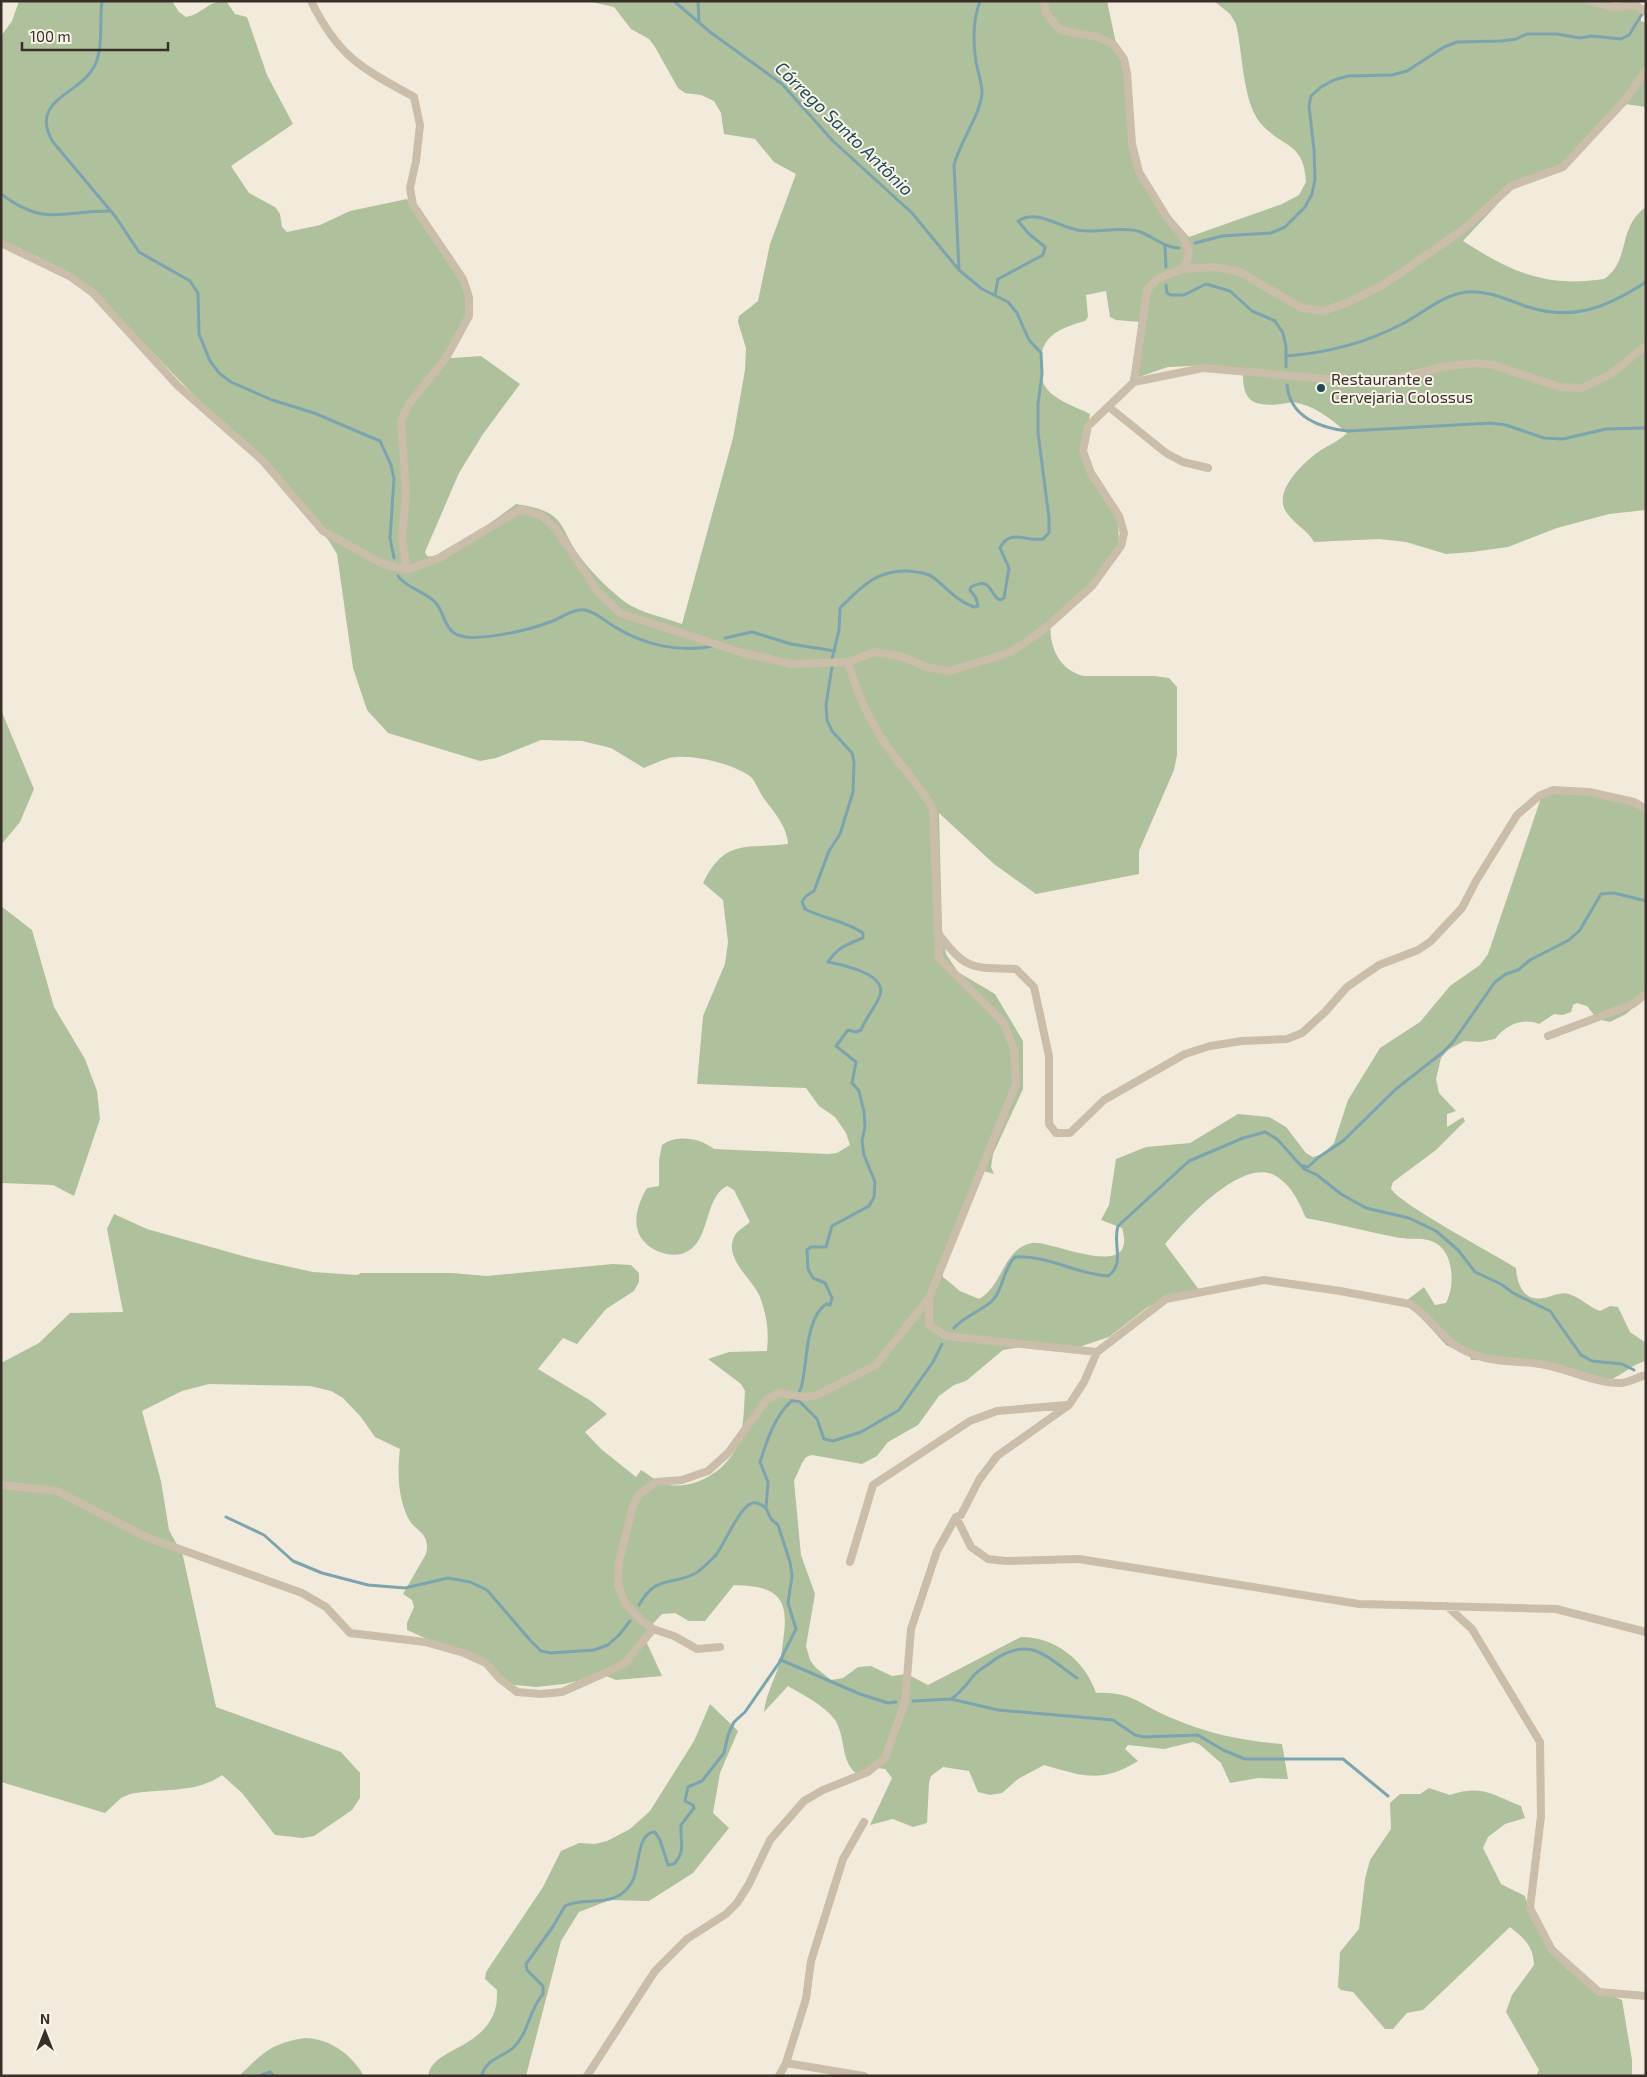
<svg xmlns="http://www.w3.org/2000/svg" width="1647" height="2077" font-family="'Exo 2',sans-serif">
<rect width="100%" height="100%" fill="#f2ebdc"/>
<!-- green -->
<path fill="#afc09d" d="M19,1h153l7,11 7,5c17,-3 21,-16 40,-16l9,13 12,3 20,58 26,49 -62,42 18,27 26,14 5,7 2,13 5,5 33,-7 30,-14 57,-12 57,87 5,27 -25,41 8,4 29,-2 39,28 -37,50 -24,39 -34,79 2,4 7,1 44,-25 38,-28c55,8 40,24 68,58 11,14 27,29 41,40 15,11 39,15 57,22l51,-186 12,-68 1,-22 -8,-26 1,-6 19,-15 12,-57 26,-70 -22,-12 -19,-23 -31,-5 -3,-21 -7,-12 -13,-6 -16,-2 -7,-5 -23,-41 -6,-8 -18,-10 -17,-22 -27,-6h520l10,47 8,18 3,64 14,41 22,38 25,28 93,-33 17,-9 7,-13c-2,-39 -21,-34 -42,-55 -22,-20 -21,-75 -28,-103l-6,-10 -16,-13h375l52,5v15l5,2v84l-21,-3 -73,70 -32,6 -57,61c48,31 83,47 141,38 27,-18 13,-52 42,-72v303l-37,4 -52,14 -49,19 -36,5 -26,2 -40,-12 -27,-3 -65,3c-6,-12 -22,-19 -29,-32 -11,-21 20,-49 36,-60 8,-5 18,-9 26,-17 -13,-12 -32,-27 -50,-30 -4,-1 -10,0 -15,1 -31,3 -40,-3 -39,-35l-32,-4 -43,2 -38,13 10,-58 -24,-2 -6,-3 -4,-26 -20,4 2,22 -3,4c-24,7 -45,14 -44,43 0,7 0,16 4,22 8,14 32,21 45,28 -2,13 -6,28 -4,42 2,8 9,16 13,23 16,27 29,57 11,87 -10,14 -45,42 -59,55 -3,23 7,49 33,55h71l14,2 8,9v68l-3,15 -35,81v23l-103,20 -42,-30 -55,-51 3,116 4,25 12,18 37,22 28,47v48l-30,65 -2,13 3,7 -14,-4 -38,99 1,8 17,14 19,8c24,-13 24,-51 53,-56 20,-3 107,41 90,-15l-21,-8 8,-15 7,-46 30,-12 44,-4 48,-29 31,3 17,10 20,26 7,4 10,-3 11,-11 14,-43 32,-52 40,-26 30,-36 30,-21 8,-11 53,-156 22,-11 83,21v189l-20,17 -16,8 -13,-3 -10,-13 -10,-3 -4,2 -2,7 -8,3 -9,-1 -15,10c-17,-7 -34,2 -44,15l-15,3 -16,-1 -16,9 -7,8 -5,21 3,14 17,18 -9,3v13l16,-10 2,4 -29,29 -43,32 -2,6c4,14 107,68 125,80 1,15 7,34 27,30 9,-1 16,-7 26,-4 12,4 20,13 31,17l10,-5 8,1 12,25 16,11v18c-17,4 -27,19 -45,21 -19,1 -32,-9 -49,-13 -27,-6 -53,-9 -81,-9l-1,-3 -24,-12 -40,-44 18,-14 11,18 11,-2c9,-17 8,-48 -9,-59 -12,-8 -24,-4 -37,-6 -31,-6 -62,-14 -94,-20 -7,-16 -15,-34 -32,-43 -33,-17 -90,46 -109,69l35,47 -52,16 -39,30 -30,10 -53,-1 -23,4 -37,31 -12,4 -15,11 -21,29 -30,17 -11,14 -15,8 -50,-9 -6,2 -4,6 -8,18 7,74 14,39 -9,52 4,14 5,7 16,13 12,-2 15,-11 13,-1 21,10 15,-2 21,11 93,-48c34,0 64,23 75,56 38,-2 46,14 78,26 35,15 70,22 108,25l6,35 -30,-1 -28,5 -9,-20 -22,-19 -6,-2 -29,7 -36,-4 -3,4 13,12c-38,23 -54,15 -94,4l-26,14 -16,14 -12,2 -12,-3 -9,-21 -26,-4 -12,9 -2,7 -2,40 -14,4 -20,-8 -23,6 22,-47 -7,-9 -9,-1 -19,6c-17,-13 -11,-37 -22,-54 -11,-15 -32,-25 -47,-34l-24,26c2,-17 9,-29 14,-44 3,-8 4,-18 5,-27 7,-43 -5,-55 -49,-56l-29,36h-16l-14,-8 -13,1 -12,13 -4,14 16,35 -46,4 -12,-5 -40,9 -28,3 -30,-3 -23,-20 -76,-34v-7l7,-16 -2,-7 -9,-6 23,-40c5,-22 -10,-21 -18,-36 -10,-21 -11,-46 -8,-69l-25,-12 -14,-20 -18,-19 -12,-7 -21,-5 -101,-2 -27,7 -40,20 19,70 8,49 14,26 33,151 125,45 19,21v25l-8,12 -38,26 -11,2 -28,-3 -33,-42 -20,-18c-26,19 -61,13 -92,19l-9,4 -16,15 -104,-31v-419l38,-20 31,-30 53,-1 -16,-83 7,-15 33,15 103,29 63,14 44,3 4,-2h91l34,3 127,-12 18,1 8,8v9l-5,9 -28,18 -29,35 -14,-6 -25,31 53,32 16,13 -22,18 16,17 35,28 5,-7c7,4 16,12 24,14 30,8 67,-16 75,-46 4,-15 4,-32 5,-47l-4,-7 -33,-25 21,-7 38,-1c2,-20 0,-35 -7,-54 -7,-18 -38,-39 -25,-62 3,-5 11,-9 15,-13l-16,-32 -7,-4c-25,13 -15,60 -46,68 -8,2 -18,0 -26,-4 -26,-14 -21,-40 -8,-62l12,-2v-26l3,-15c15,-11 38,-7 52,4l114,5 9,-1 13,-8 -4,-12 -11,-16 -16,-11 -13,-18 -109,-4 6,-68 22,-52 3,-22 -5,-42 -20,-17c22,-45 43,-34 85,-39 -1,-17 -13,-31 -23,-44 -5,-6 -10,-20 -14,-23 -15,-12 -54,-22 -74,-20 -10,0 -23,7 -33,11l-33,-20 -29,-7 -41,-1 -45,18 -16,3 -92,-28 -21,-23 -14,-42 -16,-114 -8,-13 -26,-33 -205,-212 -61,-40 -36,-12v-208l11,-15z
M1,710l33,79 -14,33 -19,23z
M1,906l31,24 22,77 31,52 12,32 3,28 -26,77 -21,-11 -52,-2z
M710,1704l28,27 -18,42 -7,40 16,15 -36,45 -44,28 -39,-1 -31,12 -18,29 -35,135h-98c4,-28 54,-26 67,-66 2,-6 2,-13 2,-20l-12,-11 1,-7 57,-85 18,-36 18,-8 16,1 12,-3 23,-12 20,-18 44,-70z
M1429,1788l21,7c31,-11 43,0 71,11l4,12 -20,6 -17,13 -5,11 18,36 24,12 7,24 35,49 25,18 30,13 10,60v16h-96l3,-6 -33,-58 6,-17 22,-30c-1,-19 -9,-26 -24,-38l-87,83 -16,3 -14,16h-8l-32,-37 -12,-2 -3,-3 2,-35 19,-23 6,-50 5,-19 21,-31 -1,-26 10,-9h20z
M305,2038c26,1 46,16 59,38h-125c24,-23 32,-33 66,-38z"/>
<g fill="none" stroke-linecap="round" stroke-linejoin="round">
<!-- stream -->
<path stroke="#7ca4ae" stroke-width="3" d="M102,1c-3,21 2,48 -8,66 -15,28 -66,33 -41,75l62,74 24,36 51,29 8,12 1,41 11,27 9,12 12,9 41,18 42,13 66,28 11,24 3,14 -4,59 4,20
M674,1l36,31 72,52 51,57 79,72 47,57 23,19 26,13 9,11 12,27 12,13 1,21 -4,30v29l11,85v15l-6,6c-17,3 -33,-11 -43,9l9,20 -5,30 -4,2c-12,-6 -7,-24 -29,-13l-1,3 6,8 2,8 -4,1c-17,-6 -26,-18 -40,-29 -8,-6 -17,-6 -26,-7 -32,-1 -47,16 -68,37l-1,22 -7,29
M698,1l1,20
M1,194c44,33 60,17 108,17
M1195,243l27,-7 49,-3 14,-6 20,-20 7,-13 3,-15 -1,-29 -5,-44 2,-10 10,-9 13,-7 14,-4 44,-1 15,-4 37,-24 13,-5 44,-1 15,-2 11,-5h30l23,4 12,-2 29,3 8,-4 15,-24
M1165,246l1,21
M959,269l-5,-104c6,-24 26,-49 28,-72 0,-10 -4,-21 -6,-31 -3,-19 -3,-42 4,-61
M1166,285l1,8 4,2h13l22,-11 24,7 22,20 23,10 8,12 3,14v20
M995,295l3,-16 45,-24 2,-8 -16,-13 -11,-13c19,-12 39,5 59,9 19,4 41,-4 61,1 15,5 26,17 41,17
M1286,356c40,-3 80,-13 116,-32 22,-11 38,-28 64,-32 21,-2 40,7 59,14 47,16 81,2 121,-24
M1287,385c3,32 33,43 61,46l143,-8 15,2 38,13 19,1 43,-10 40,-1
M398,576c7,11 27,16 37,26 9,9 8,23 19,31 16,12 78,-4 96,-11 11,-4 24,-14 35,-12 11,2 21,12 30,17 29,18 64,26 98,19
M725,638l27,-6 39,12 44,7
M1303,1166l5,1 11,-10 24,-16 53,-52 46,-36 11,-11 42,-60 11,-8 12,-4 12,-10 39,-20 11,-10 21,-36 13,-1 32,8
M954,1328c10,-12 28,-17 39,-28 11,-13 10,-31 22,-43 34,-2 60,17 93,19 18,-13 4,-31 10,-50l71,-65 54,-23 22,-6 12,7 27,30 13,6 24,19 25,14 43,10 27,13 22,19 17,22 26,12 12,9 37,18 31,44 11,6 30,3 12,6
M794,1401h5l18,18 7,20 9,2 28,-9 38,-22 34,-48 9,-18
M226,1517l38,18 29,26 29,12 46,12 37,3 43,-10 22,4 17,8 43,50 11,11 10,2 43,-3 14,-5 11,-10 11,-14
M639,1605c17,-30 30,-19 55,-31 8,-4 15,-12 21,-18 10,-11 26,-56 41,-53 3,0 7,3 10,5
M781,1660l79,34 28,9 8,-1
M951,1699c11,-7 16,-16 24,-25 5,-5 13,-9 19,-14 37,-25 52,-3 83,18
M913,1701l38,-2 47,11 115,10 22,15 9,2 54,-2 25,15 22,9h98l45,37
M259,2076l11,-4 4,4
M482,2076c1,-15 22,-20 31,-28 16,-15 16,-39 30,-54v-8l-16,-16 -1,-6 26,-36 13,-22c21,-11 50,5 67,-24 8,-13 4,-50 23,-50l5,8 8,25 6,-1c12,-13 6,-22 7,-39l13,-17 -1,-3 -8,-4 3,-14 14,-6 22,-28 4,-18 6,-13 11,-10 34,-49 17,-34 -8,-26 4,-27 -2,-14 -12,-37 -7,-6 -5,-11 2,-26 -8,-20c6,-18 12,-38 24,-53 6,-8 13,-11 17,-21 7,-23 3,-68 25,-84l4,1 2,-7 -7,-15 -12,-5 -5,-9 -1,-19 4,-3h15l6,-21 37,-20 5,-9 1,-15 -11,-27 -2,-14 3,-14 -1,-15 -5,-21 -7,-8 4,-21 -20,-16 12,-16 8,2 5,-2c5,-13 15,-23 19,-35 7,-21 -37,-30 -52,-33 11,-16 18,-17 35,-24v-5c-17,-12 -39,-14 -58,-24l-3,-7 4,-6 8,-5 15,-40 11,-17 13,-42 1,-30 -2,-9 -20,-22 -5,-11 -1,-15 6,-38"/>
<!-- street -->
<path stroke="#cabda9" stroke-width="8" d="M311,1c28,57 51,67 103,96l6,28 -4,36 -6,27 3,17 50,74 6,18v19l-23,42 -37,46 -8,17 5,71 -4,46 5,32
M1044,1l2,12 14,17 38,7 16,8 10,14 3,14 5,71 7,28 29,47 15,18 6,13 -2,11 -5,8 -25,10 -10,11 -13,92 69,-14 159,14 36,-4 44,-11 32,-4 19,2 67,22 22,1 27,-13 37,-29
M1588,1l26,6 22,-2 10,7
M1,243l70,34 22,16 85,93 84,74 61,71 60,33 24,6 32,-12 82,-49 21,7 14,13 42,63 22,21 123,40 49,11 56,-2 27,-10 28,5 23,10 24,4 61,-19 32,-22 49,-44 29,-40 3,-13 -5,-17 -28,-43 -8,-22 5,-25 46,-44
M1182,269l32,-2 26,5 62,36 21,3 24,-8 36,-18 81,-56 47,-43 52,-19 63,-68 20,-29
M1109,407l57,46 17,9 25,6
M937,932c29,38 33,36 79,37l18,18 15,69v68l7,9h14l34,-33 81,-46 25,-8 32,-5 45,-2 15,-6 23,-21 22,-25 32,-22 39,-15 12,-8 32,-34 14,-27 41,-66 22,-19 14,-6 36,2 45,10 12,7
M1548,1036l85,-32 13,-10
M929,1298v27l17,11 151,16
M1,1485l56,6 89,46 156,56 24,14 24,26 75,9 39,11 22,10 13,15 18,14 24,2 21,-2 45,-20 18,-9 28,-34 21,7 23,13 23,-2
M956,1517l15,30 17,12 18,2 73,-2 280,45 197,5 90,23
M850,1562l23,-77 97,-64 27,-10 70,-6
M1447,1606l25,23 68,113 1,74 -11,92 22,42 47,42 47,4
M653,1629l-12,-9 -16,-17 -7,-18 1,-23 14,-56 6,-12 17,-12 26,-2 26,-9 20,-18 39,-54 13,-6 24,4 13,-2 59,-30 53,-67 87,-214 -2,-35 -11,-27 -64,-64 -6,-149c-12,-22 -27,-37 -42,-57 -21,-29 -33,-56 -43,-90
M786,2063l78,13
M587,2076l68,-105 32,-32 39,-25 11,-11 12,-19 21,-44 34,-39 19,-11 45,-18 17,-14 20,-56 6,-73 26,-78 19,-34 5,-2 18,-35 18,-24 72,-51 15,-23 13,-30 69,-53 98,-19 76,11 70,13c18,11 28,29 45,41 30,20 58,14 91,20 25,5 49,18 74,18 8,0 18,-6 26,-8
M779,2076l7,-13 20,-64 5,-38 32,-102 21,-37"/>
</g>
<!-- markers -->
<circle fill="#1f4b57" stroke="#f9f4e9" stroke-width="2" cx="1321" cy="388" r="5"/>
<g text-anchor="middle" stroke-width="4" stroke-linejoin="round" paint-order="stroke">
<!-- poi labels -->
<g font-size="16" fill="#372f28" stroke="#f9f4e9" text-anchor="start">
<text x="1331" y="385">Restaurante e<tspan x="1331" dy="18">Cervejaria Colossus</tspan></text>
</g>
<!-- water labels -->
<g font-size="18" font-style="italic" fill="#1f4b57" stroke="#f9f4e9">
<text transform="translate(844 129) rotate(44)" y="6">Córrego Santo Antônio</text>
</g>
</g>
<!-- border -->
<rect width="1647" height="2077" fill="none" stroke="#372f28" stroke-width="5"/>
<!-- north arrow -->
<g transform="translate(45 2032)" stroke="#f9f4e9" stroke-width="4" paint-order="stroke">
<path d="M0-4L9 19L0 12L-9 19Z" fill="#372f28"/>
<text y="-8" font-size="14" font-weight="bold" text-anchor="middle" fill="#372f28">N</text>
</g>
<!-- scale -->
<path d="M22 42v8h146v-8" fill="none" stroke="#372f28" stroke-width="2.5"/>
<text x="30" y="42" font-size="15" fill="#372f28" stroke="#f9f4e9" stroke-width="4" paint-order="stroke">100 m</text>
</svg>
